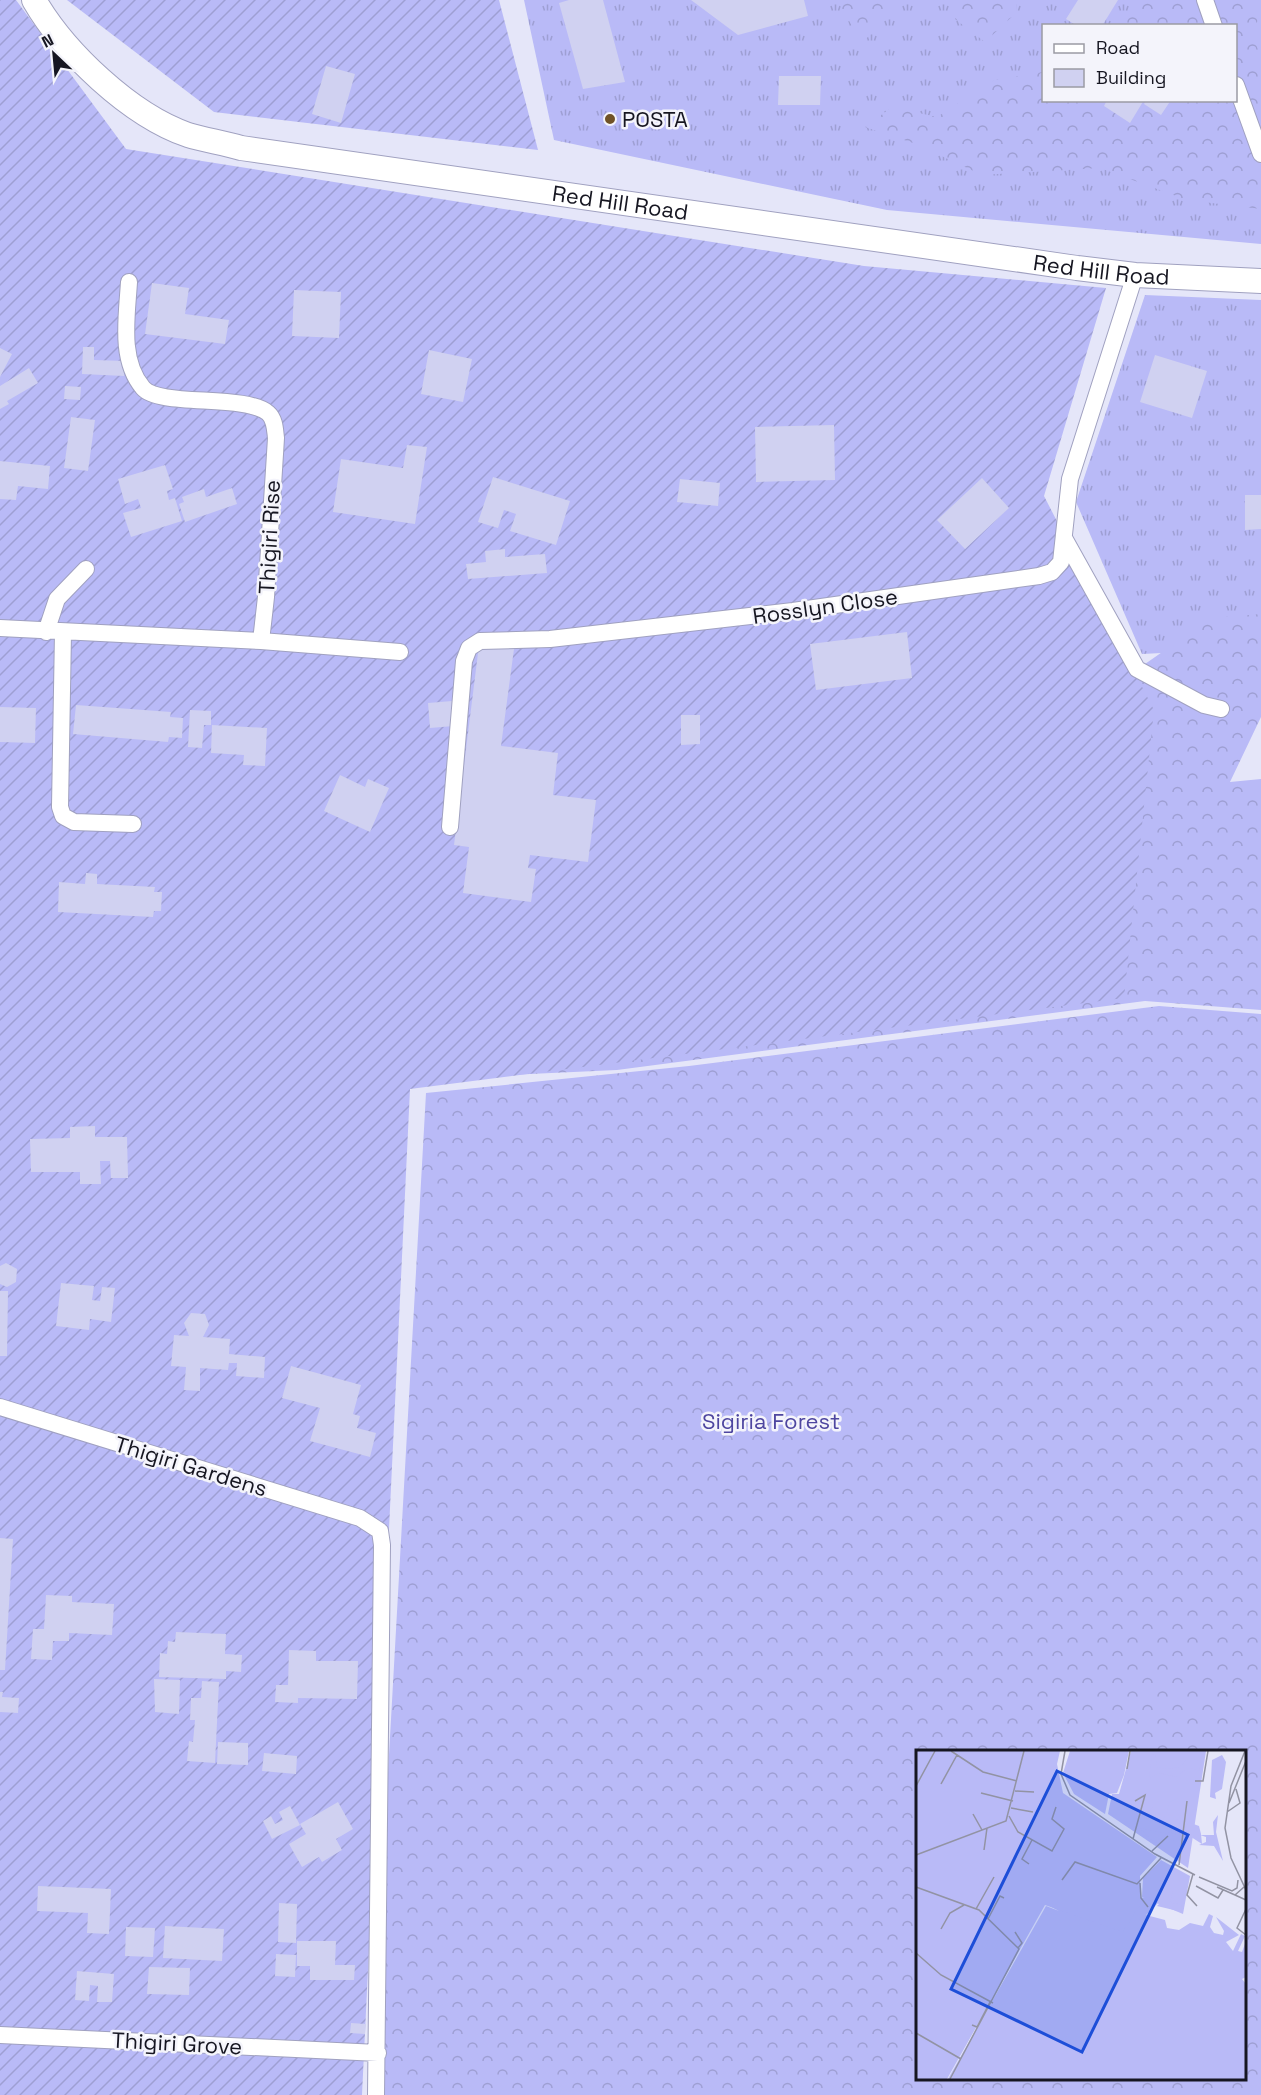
<svg xmlns="http://www.w3.org/2000/svg" width="1261" height="2095" font-family="'Space Grotesk',sans-serif">
<defs>
<pattern id="grass-tufts" width="24" height="20" patternUnits="userSpaceOnUse" patternTransform="scale(1.5)"><rect width="24" height="20" fill="#b9baf7"/><path d="M3 7l-1-3M5 7V3M7 7l1-3M15 17l-1-3M17 17v-4M19 17l1-3" fill="none" stroke="#9e9fd3"/></pattern>
<pattern id="forest-crowns" width="20" height="18" patternUnits="userSpaceOnUse" patternTransform="scale(1.5)"><rect width="20" height="18" fill="#b9baf7"/><path d="M2 6a3 3 0 1 1 6 0M12 15a3 3 0 1 1 6 0" fill="none" stroke="#9e9fd3"/></pattern>
<pattern id="garden-furrows" width="10" height="10" patternUnits="userSpaceOnUse" patternTransform="scale(1.5)"><rect width="10" height="10" fill="#b9baf7"/><path d="M-1 1l2-2M0 10L10 0M9 11l2-2" fill="none" stroke="#9e9fd3"/></pattern>
</defs>
<rect width="100%" height="100%" fill="#e5e6f9"/>
<!-- grass -->
<path fill="url(#grass-tufts)" fill-rule="evenodd" d="M524,0h737v244l-374,-34 -333,-70zM1044,26h192v74h-192z
M1145,295l116,5v348l-119,6 -66,-152z"/>
<!-- forest -->
<path fill="url(#forest-crowns)" fill-rule="evenodd" d="M837,0h67l-42,43z
M963,0h53l1,12 -32,30 -30,-23z
M1139,0h122l-7,40 7,16v153l-74,-9 -87,-32 -118,7 -66,-31 -51,-17 27,-20 45,10 57,-37 49,-8 1,28 50,1 6,7 69,-4v-3l67,-1v-74l-115,-1 10,-9z
M1261,614v103l-31,65 31,-3v231l-116,-9 -528,69 -200,9 685,-385 109,-76z
M1159,1006l102,8v1081h-891l56,-1002 263,-27zM918,1752h326v326h-326z"/>
<!-- garden -->
<path fill="url(#garden-furrows)" d="M0,0h16l110,149 738,117 242,22 -62,208 110,214 -30,288 -714,91 -48,1006h-362z
M67,0h432l39,150 -324,-38z"/>
<!-- building -->
<path fill="#d0d1f1" d="M569,0h34l22,82 -42,7 -24,-86z
M691,0h113l4,16 -70,19z
M1078,0h40l-16,26h-25l-11,-7z
M326,66l29,8 -14,49 -29,-9z
M779,76h42l-1,29h-42z
M1107,100h37l-14,23 -26,-17z
M1146,100h25l-10,15 -17,-11z
M152,283l37,5 -4,26 44,6 -4,24 -80,-10z
M294,290l47,2 -2,46 -47,-2z
M83,347h11v13l31,1 -1,15 -42,-2z
M0,348l12,6 -12,23z
M429,350l43,9 -9,43 -42,-8z
M1155,355l52,16 -15,47 -52,-16z
M29,368l9,15 -31,18 2,3 -9,5v-23z
M65,386l16,1 -1,13 -16,-1z
M71,417l24,3 -7,51 -24,-3z
M834,425l1,55 -79,2 -1,-55z
M407,445l20,2 -12,77 -82,-12 8,-53 62,9z
M0,461l50,5 -2,23 -30,-3 -2,14 -16,-1z
M165,465l8,24 -6,2 2,9 6,-2 7,23 -51,16 -8,-24 18,-5 -3,-9 -13,5 -7,-25z
M493,477l77,24 -14,44 -46,-14 6,-17 -12,-4 -6,18 -20,-6z
M982,478l27,30 -44,41 -28,-29z
M680,479l40,4 -2,23 -41,-4z
M232,488l5,16 -52,18 -6,-18 5,-2 -2,-5 22,-8 2,8z
M1245,495h16v34l-16,1z
M505,549v8l40,-3 2,19 -79,6 -2,-15 20,-2 -1,-11z
M907,632l5,46 -96,12 -6,-46z
M479,645l35,4 -13,97 57,7 -5,42 43,5 -8,62 -58,-7 -2,13 8,1 -5,33 -68,-9 6,-46 -15,-2z
M452,701l2,25 -24,2 -2,-25z
M76,705l95,7 -1,5 13,1 -1,20 -13,-1 -1,5 -95,-8z
M0,707l36,1 -1,35 -35,-1z
M190,710l21,1v14h-7l-2,23 -14,-1z
M681,715h19v29l-19,1z
M212,725l55,3 -2,38 -22,-1 1,-10 -33,-2z
M340,775l25,12 3,-8 21,9 -19,44 -46,-21z
M86,873l11,1v10l58,3 -1,5h8l-1,19h-7l-1,6 -95,-5 1,-30 26,2z
M95,1126v11h32l1,41h-17l-1,-17h-10l1,23h-21v-12h-49l-1,-33 40,-1v-11z
M6,1263l11,6 -1,13 -9,5 -7,-3v-18z
M61,1283l33,3 -2,14 8,1 2,-14 13,1 -4,34 -21,-3 -1,11 -33,-4z
M0,1291h8l-1,65h-7z
M191,1313l14,1 4,11 -6,12 27,2 -1,15 36,3 -1,21 -28,-2 1,-13h-8l-1,7 -28,-2v23l-16,-1 2,-23 -15,-1 3,-31 15,1 -5,-13z
M291,1366l70,19 -8,29 7,2 -3,12 19,5 -6,24 -60,-16 10,-33 -38,-10z
M0,1538l13,1 -8,131h-5z
M46,1595l26,1v6l42,2 -2,31 -43,-2v8h-16l-1,19 -21,-1 2,-30h11z
M176,1632l50,2 -1,20 17,1 -1,17 -15,-1v8l-67,-2 1,-24 7,1 1,-13 7,1z
M289,1650l27,1v10h42l-1,38 -59,-1v5l-23,-1 1,-17h12z
M154,1679l26,1 -1,34 -24,-2z
M202,1681l17,1 -4,81 -28,-2 2,-20 4,1 2,-22h-5l1,-22h10z
M0,1692h3l-1,5 17,1 -1,15 -18,-1z
M218,1742l30,1v22l-31,-1z
M264,1753l33,3 -1,18 -34,-3z
M338,1802l15,27 -17,10 6,11 -20,12 -3,-5 -17,10 -13,-23 17,-10 -6,-10z
M290,1806l10,19 -28,14 -9,-18 8,-5 4,8 8,-4 -4,-8z
M38,1886l73,3 -2,45 -22,-1 1,-20 -51,-2z
M279,1903l18,1 -1,39 -18,-1z
M165,1926l59,3 -2,32 -59,-3z
M126,1927l29,1 -2,29 -28,-1z
M297,1941h39l-1,24h20l-1,15h-44v-14h-13z
M276,1954l20,1 -1,22 -20,-1z
M149,1967l41,1 -1,27 -42,-1z
M77,1971l37,3 -2,28h-15l1,-16 -8,-1 -1,16 -14,-1z
M351,2023l15,1 -1,10 -15,-1z"/>
<g fill="none" stroke-linecap="round" stroke-linejoin="round">
<!-- street casing -->
<g stroke="#a0a1c0" stroke-width="18">
<path id="street" d="M1205,0l9,26
M1236,85l25,69
M1064,538l73,131 67,36 17,4
M0,628l261,13 5,-44 10,-159c-1,-8 -1,-19 -8,-25 -22,-19 -109,-6 -125,-25 -24,-28 -16,-72 -14,-106
M46,632l11,-33 29,-30
M63,632l-3,175 3,9 11,6 59,2
M261,641l139,11
M450,827l14,-166 5,-13 11,-7 70,-2 243,-28 246,-35 13,-4 9,-10 9,-83 65,-204
M0,1407l360,111 20,13 2,14 -6,550
M0,2035l378,18"/>
</g>
<!-- secondary casing -->
<g stroke="#a0a1c0" stroke-width="26">
<g id="secondary">
<path id="s1" d="M34,0c30,52 96,115 154,135 17,5 36,8 53,13l836,120 58,7 126,6"/>
</g>
</g>
<!-- street -->
<use href="#street" stroke="#fff" stroke-width="16"/>
<!-- secondary -->
<use href="#secondary" stroke="#fff" stroke-width="24"/>
</g>
<!-- markers -->
<circle fill="#705227" stroke="#f4f4fb" stroke-width="2" cx="610" cy="119" r="6"/>
<g text-anchor="middle" stroke-width="5" stroke-linejoin="round" paint-order="stroke">
<!-- poi labels -->
<g font-size="22" fill="#161621" stroke="#f4f4fb" text-anchor="start">
<text x="622" y="127">POSTA</text>
</g>
<!-- street labels -->
<g font-size="22" fill="#161621" stroke="#f4f4fb">
<text dy="8" stroke="none"><textPath href="#s1" startOffset="646">Red Hill Road</textPath></text>
<text dy="8" stroke="none"><textPath href="#s1" startOffset="1132">Red Hill Road</textPath></text>
<text transform="translate(269 537) rotate(-87)" y="8">Thigiri Rise</text>
<text transform="translate(825 606) rotate(-8)" y="8">Rosslyn Close</text>
<text transform="translate(191 1466) rotate(17)" y="8">Thigiri Gardens</text>
<text transform="translate(177 2043) rotate(3)" y="8">Thigiri Grove</text>
</g>
<!-- park labels -->
<g font-size="22" fill="#4e46a0" stroke="#f4f4fb">
<text x="771" y="1429">Sigiria Forest</text>
</g>
</g>
<!-- overview -->
<g transform="translate(916 1750)">
<rect width="330" height="330" fill="#e5e6f9"/>
<path d="M215,1h75l-18,117 -80,-54 4,-20h7zM302,65l-2,17 7,29 -9,-15 -15,-1 7,-3v-5l-6,-2h14l-1,-13zM245,110l29,16 -7,38 -41,-17 1,-19z" fill="#b9baf7"/>
<path d="M236,4l5,3 -1,10 11,2 12,-2 10,-9 12,4 -2,9 -11,-4 -11,10 -18,-4 -10,5zM262,44v4l-8,4 -8,22 -7,-2 5,-9 -16,7v-6l10,-7h9v-8zM260,68l9,12 3,-8 11,4 2,8 1,10 -14,-9 -3,4v22l-35,-22 -10,-11 25,5 1,5 7,3 3,-7 -8,-2 9,-5zM257,140l-3,12 11,3 1,7 -25,-6zM235,147l10,3 -15,15 19,5 2,8 12,2 11,-7 13,3 6,-12 4,2 -3,11 4,6 9,2 1,-4 -8,-14 23,18 -13,7 7,9 8,-17 4,2 -7,15 4,1 4,-11v36l-4,2 4,5v95h-298l98,-173 13,5 -13,-7z" fill="#b9baf7"/>
<path d="M0,1h144l-3,13 6,29 94,64 -17,19 1,27 -18,29 -78,-27 -98,174h-31zM154,1h59l-5,24 -7,18 -8,1 -4,20 -31,-20 -11,-21z" fill="#b9baf7"/>
<path d="M306,5l4,7 -4,27 -7,4 1,6 -6,-2 2,-37z" fill="#b9baf7"/>
<path fill="none" stroke="#9293a3" stroke-width="1.5" d="M35,1l32,21 34,9M149,1l-4,23 9,21 85,59 40,21M329,1l-14,35 -6,42 6,30 15,32M211,19l3,-18M279,31h8l5,-30M25,34l16,-29M0,36l19,-35M99,41l19,1M65,43l32,8M313,53l17,-42M95,58l22,4M311,62l13,-9 -4,-14M57,64l9,16M93,66l9,16 34,19 12,-22 -12,-10 4,-12M217,89l12,-44 -10,6M68,100l3,-22M236,101l16,-15M0,105l90,-34 18,-70M113,114l-7,-5 10,-19M263,115l8,-64M277,124l-6,21 10,11M283,127l33,14 5,-3 1,-8M146,130l13,-18 62,22 24,-26M224,133l1,15 7,9M280,136l22,12 5,-8M0,137l63,23 40,39 -69,130M301,137l18,8M328,137l-9,8 11,5M60,159l18,-32M330,159l-9,19 9,7M72,169l12,-23 4,2M25,179l9,-16 14,-8M99,182l7,11 -4,5M0,203l25,22 52,28M56,275l5,2 13,-25M0,283l45,26"/>
<path fill="#1d4ed8" fill-opacity="0.15" stroke="#1d4ed8" stroke-width="3" d="M141,21l131,64 -106,217 -131,-63z"/>
<rect width="330" height="330" fill="none" stroke="#161621" stroke-width="3"/>
</g>
<!-- legend -->
<rect x="1042" y="24" width="195" height="78" fill="#f4f4fb" stroke="#9b9ba4" stroke-width="1.5"/>
<rect x="1054" y="44" width="30" height="9" fill="#ffffff" stroke="#9b9ba4" stroke-width="1.5"/>
<text x="1096" y="54" font-size="18" fill="#161621">Road</text>
<rect x="1054" y="69" width="30" height="18" fill="#d0d1f1" stroke="#9b9ba4" stroke-width="1.5"/>
<text x="1096" y="84" font-size="18" fill="#161621">Building</text>
<!-- north arrow -->
<g transform="translate(54 54) rotate(334)" stroke="#f4f4fb" stroke-width="4.5" paint-order="stroke">
<path d="M0-4.5L10 22L0 15L-10 22Z" fill="#161621"/>
<text y="-9" font-size="16" font-weight="bold" text-anchor="middle" fill="#161621">N</text>
</g>
</svg>
